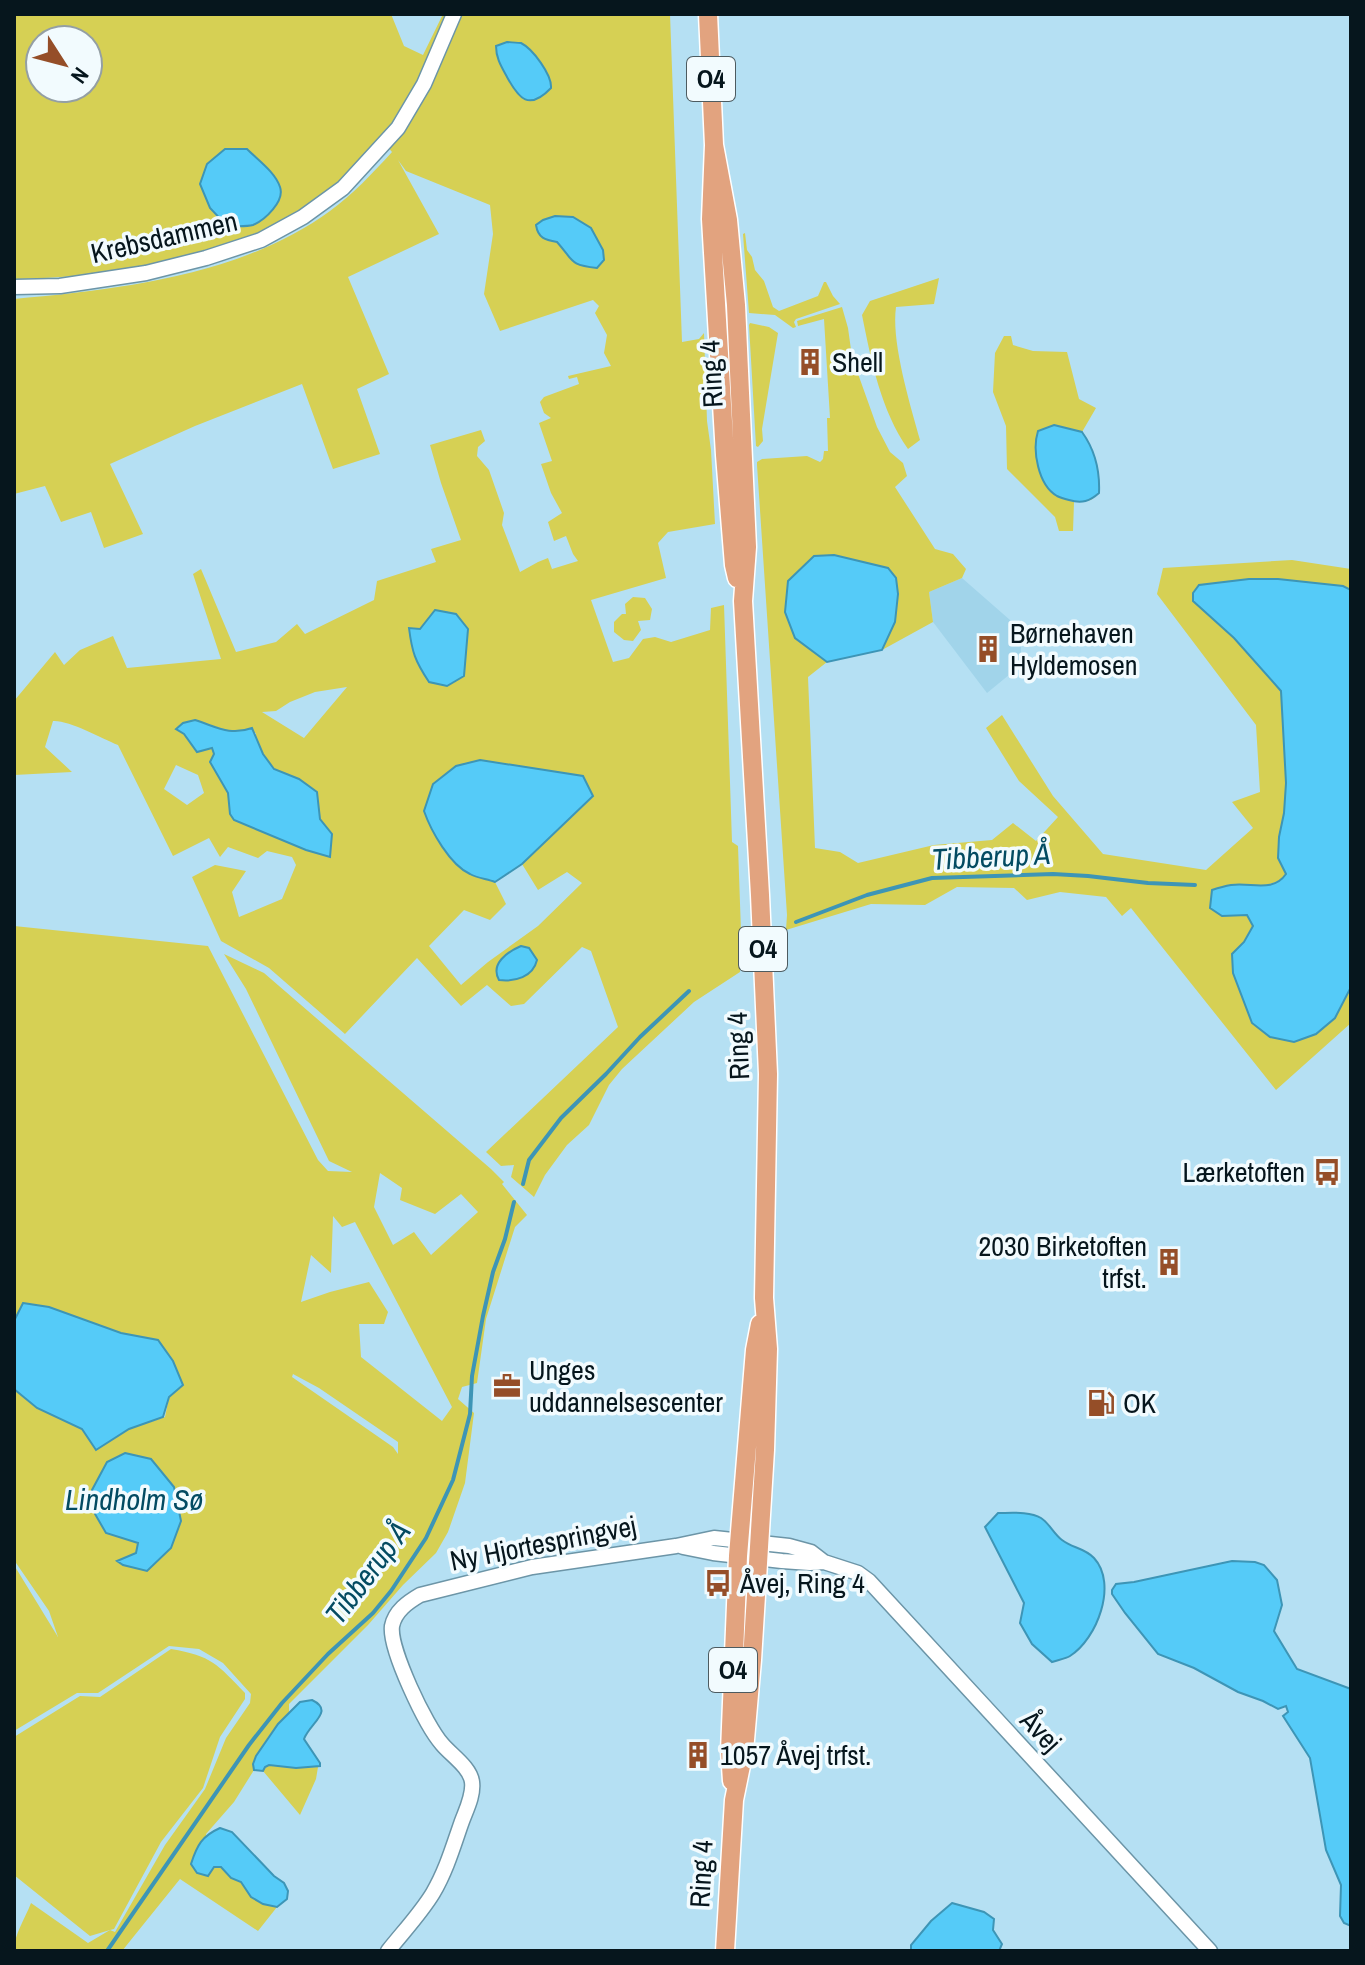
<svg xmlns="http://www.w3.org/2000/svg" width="1365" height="1965" font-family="'Archivo Narrow',sans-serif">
<rect width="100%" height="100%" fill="#b5e0f3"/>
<!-- built -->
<path fill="#a1d4ea" d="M962,578l48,42h11v45l-34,28 -54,-71 -4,-30z"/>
<!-- green -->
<path fill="#d6d054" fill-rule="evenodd" d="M14,14h377l13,32 19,9 20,-41h227l12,328 17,-3 5,-6 3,88 4,29 4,74 -47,8 -10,11 8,35 -75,22 22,62 16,-4 14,-19 12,-2 16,5 39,-12 1,-22 13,-3 8,237 6,4 3,86 -1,40 -46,30 -72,67 -13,16 -20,40 -22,20 -22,30 -11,22 -23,-20 3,-12 -13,1 -15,-14 132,-125 -27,-76 -9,-4 -58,57 -13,2 -24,-21 -26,21 -44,-48 -72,76 -76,-66 -48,-27 -29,-64 23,-12 31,6 -14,21 7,25 43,-18 14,-34 -4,-8 -25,-6 -9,7 -30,-11 -8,10 -11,-19 -36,18 -55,-111c-17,-7 -49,-25 -65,-24l-8,26 27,25 -58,3v-74l41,-49 9,13 16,-15 33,-14 14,32 94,-9 -28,-85 8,-5 35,83 40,-10 21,-18 8,10 69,-34 3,-19 59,-19 -5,-13 30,-9 -20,-57 -11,-38 51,-15 4,11 -7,6 -1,9 12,14 15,43 -2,12 18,47 18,-10 10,-4 4,11 26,-8 -5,-7 -7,-18 -12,5 -6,-19 14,-9 -11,-20 -10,-29 11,-3 -13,-38 12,-5 -7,-5 -4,-11 4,-5 35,-13 -2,-7 -8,2 -1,-3 43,-10 -7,-13 3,-18 -12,-22 4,-7 -6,-6 -93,31 -16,-37 9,-60 -3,-29 -84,-34 -8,-11 41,74 -91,43 41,97 -32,15 23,65 -47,15 -31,-85 -107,42 -85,38 33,70 -39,14 -13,-36 -30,10 -16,-36 -31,8v-195c106,-10 227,-23 316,-88 23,-17 42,-37 62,-59l-11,-13c-27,28 -54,57 -87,77 -82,48 -187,61 -280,63zM40,40h48v48h-48zM347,687l-43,51 -42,-26 14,-1 14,-9 25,-10zM195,720l34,11 27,2v6l7,15 11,15 25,10 17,13 4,27 -90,-5 -2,-21 -8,-14 -8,-31 -22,-5 -6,-9zM480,760l103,16 10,21 -71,67 16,26 29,-18 15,11 -44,43 -50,36 -27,23 -32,-39 35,-36 26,10 16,-16 -11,-22 -28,-9zM176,765l22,10 6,18 -17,12 -23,-16z
M745,233l2,17 5,7 3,13 9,11 9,26 6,4 39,-15 6,-14h2l7,14 7,8 -44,15 -2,3 2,5 -3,1 -18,-13 -26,-2 -6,-79z
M939,278l-5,26 -38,3c-5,35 14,97 24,133l-12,9c-27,-38 -37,-89 -46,-134l8,-14z
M842,307l6,21 4,29 25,70 13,25 13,11 4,13 -12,11 40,62 18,5 13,15 -4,9 -33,14 4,30 -51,28 13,-28 -100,16 32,24 -19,15 7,171 25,4 18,11 76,-18 58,-5 21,-17 23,18 22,-24 -39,-36 -33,-53 16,-13 51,81 50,58 103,16 47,-42 -21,-26 28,-10 -4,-67 -99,-131 6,-26 129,-8 59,9v21l-8,-4 -65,-7h-29l-50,6 -6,15 41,38 47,53 5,92 -2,30 -5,24 -1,21 8,16 -5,6 -17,6 -17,29 6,10 -9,17 -12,12 103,63 16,-30v36l-75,67 -145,-182 -9,8 -16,-19 -46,-5 -33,8 -13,-12 -57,-1 -32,18 -54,-1 -85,26 1,-15 -30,-450v-3l5,-3 45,-3 13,6 3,-3 1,-8h4l-1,-33h3l-6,-99 -26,7 -1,-5z
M750,323l19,4 9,6 -16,96 1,12 -5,6 -2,-1 -7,-121z
M1004,336h7l2,9 20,6 34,1 12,47 17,9 -14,24c13,18 18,39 17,61l-8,7 -17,2 -1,29h-14l-4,-14 -48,-48 -1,-43 -13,-34 2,-39z
M633,597l12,1 7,11 -2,11 -12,1 3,9 -8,11 -9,-1 -10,-8v-10l8,-8h4l-1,-10z
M14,926l194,20 110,214 10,11 24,1 -23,-11 -83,-172 -22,-35 40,19 227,196 13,13 -2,2 25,31 -12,12 -29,92 -9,64 -15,4 -4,12 16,14 -9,70 -17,49 -12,21 -33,32 -35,40 -79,79v8c-15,16 -30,34 -36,56l1,2 -20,32 -28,32 8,32 7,1 10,11 10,3 10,16 12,7 14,3 -19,24 -78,-52 -58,72h-108c0,-17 11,-32 17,-48l57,40 22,-13 -20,6 -76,-61v-138l66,-41 20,1 71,-48c41,7 46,15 74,44v6l-25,38 -17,51 -42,54 -47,87 -4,1 5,2 50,-87 40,-56 21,-51 24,-35 1,-9 -28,-31 -24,-14 -30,-3 -71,47h-21l-63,38v-166l44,72 -9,-26 -35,-51v-171l23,19 45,21 14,21 33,-21 36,-12 4,-20 -11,-57 -37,-7 -72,-26 -35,14zM380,1173l22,15 -2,12 35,14 26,-20 17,18 -47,43 -17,-23 -21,13 -19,-38zM333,1216l9,11 13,-5 97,185 -10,14 -81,-64 -2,-33h25l4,-12 -19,-30 -39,10 -29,10 10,-47 20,18zM293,1374l26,14 79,54v12l-5,-7 -101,-70z
M269,1765l27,3 22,-1 -2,12 -16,36 -37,-44 2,-4z"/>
<!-- water -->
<path fill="#55cbf8" stroke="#3d95b6" stroke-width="2" d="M507,42c1,0 12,1 14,1 12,6 31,32 30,45 -22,23 -32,11 -44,-11 -6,-11 -11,-19 -11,-31z
M225,149h22c11,11 28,23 33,38 5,14 -15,33 -27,38 -7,2 -18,1 -26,1l-17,-18 -10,-24 7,-20z
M555,216l18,1 18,11 12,22 1,10 -7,8c-28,-3 -23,-7 -40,-26 -12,-2 -19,-4 -21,-17l7,-5z
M1054,425l28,7c13,18 18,39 17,61 -9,8 -17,11 -30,7 -4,-1 -8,-2 -12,-4 -19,-11 -25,-46 -19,-65z
M834,555l54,13 8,10 2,16 -3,28 -13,28 -55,12 -32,-24 -10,-26 3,-31 26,-25z
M1249,579h29l65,7 8,4v397l-16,31 -19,16 -22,8 -24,-5 -18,-14 -19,-50 -1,-19 12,-12 9,-16 -6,-11 -25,1 -12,-8 2,-18c6,-2 13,-4 19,-5 20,-3 42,8 55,-11l-8,-16 1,-21 5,-24 2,-30 -5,-92 -47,-53 -41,-37v-8l6,-8z
M435,610l21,4 12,15 -4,47 -17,10 -18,-4c-14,-21 -17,-30 -20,-54l11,1z
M195,720c22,7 35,16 57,8l11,26 11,15 25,10 18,13 3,27 12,15 -2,23 -24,-7 -72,-30 -4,-6 -2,-21 -18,-31 4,-8 -2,-6 -15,4 -13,-18 -8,-5 7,-6z
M480,760l103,16 10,20 -71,68 -27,18c-8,-3 -18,-4 -25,-8 -20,-9 -39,-43 -46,-63l9,-27 23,-18z
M521,946l8,2 8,12c-4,17 -22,22 -38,20 -9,-16 8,-28 22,-34z
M23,1303l26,4 72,26 37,7 15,21 10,24 -14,12 -6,20 -34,12 -33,21 -14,-21 -45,-21 -23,-19v-68z
M125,1453l26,6 23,28 7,34 -10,27 -24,23 -24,-6 -6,-4 19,-8 2,-10 -32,-10 -11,-19 -3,-24 15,-28z
M998,1513c12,0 32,-2 43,5 8,5 13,16 21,22 10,8 23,8 32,18 24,26 3,81 -24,98 -5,3 -13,4 -18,6l-20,-18 -12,-21 4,-20 -39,-76z
M1232,1561l23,1 9,3 13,15 5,25 -8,26 23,38 54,20v237l-7,-3 -4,-7 1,-31 -15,-35 -16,-92 -27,-42 5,-4 -2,-6 -8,3 -15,-8 -25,-9 -44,-24 -36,-14 -33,-41 -13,-19v-4l4,-6 18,-2z
M312,1700c23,11 -2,23 -8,39l16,24v3l-24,2 -27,-3 -4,2 -2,4 -9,-1 -1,-6 3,-8 22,-32 22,-22z
M220,1828l12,4 42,44 10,7 4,8 -1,8 -10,8 -14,-3 -12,-7 -10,-15 -10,-4 -10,-11h-7l-6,9 -11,-3 -6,-9c6,-19 11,-28 29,-36z
M952,1903l32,9 10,7 -1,11 9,14 -3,7h-88v-6l20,-24z"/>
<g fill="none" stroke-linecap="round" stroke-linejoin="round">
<!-- stream -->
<path stroke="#3d95b6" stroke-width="4" d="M796,922l71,-27 65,-17 121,-4 35,2 60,7 47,2
M523,1184l6,-24 32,-42 45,-44 34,-37 49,-46
M107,1951l142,-206 33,-42 46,-49 45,-41 18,-22 35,-53 27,-58 17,-66 2,-38 11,-60 10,-44 12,-33 9,-37"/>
<!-- tertiary casing -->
<g stroke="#6c95a7" stroke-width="17">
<path id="tertiary" d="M14,287l46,-1 86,-13 60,-15 55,-18 42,-23 40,-29 55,-60 26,-44 30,-70
M683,1547l30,6 69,8 28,2 14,-1 34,11 11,8 341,370
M388,1951c15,-19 33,-38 45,-58 13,-22 20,-46 28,-69 4,-12 13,-28 11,-42 -2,-15 -21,-27 -30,-38 -16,-18 -53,-95 -50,-118 3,-15 16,-24 28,-31l112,-28 144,-21 38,-8 75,8 22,6 13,10"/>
</g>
<!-- primary casing -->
<g stroke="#fff" stroke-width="21">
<path id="primary" d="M708,14l6,131 -3,74 14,236 9,110 3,13
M714,145l14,75 8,85 11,242 -4,54 17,294 8,179 -4,224 4,51 -3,101 -13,210 -8,91 -10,49 -9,151
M732,1781l-2,-30 8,-195 17,-206 5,-26"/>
</g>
<!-- tertiary -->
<use href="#tertiary" stroke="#fff" stroke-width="14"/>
<!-- primary -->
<use href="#primary" stroke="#e2a37f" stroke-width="18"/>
</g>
<!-- icons -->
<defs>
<g id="building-bare" transform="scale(2.16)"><path d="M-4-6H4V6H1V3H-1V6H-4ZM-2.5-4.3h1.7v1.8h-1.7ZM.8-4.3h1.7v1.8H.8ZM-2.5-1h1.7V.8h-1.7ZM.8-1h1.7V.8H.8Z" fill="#954e28" stroke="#f2fbfe" stroke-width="2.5" paint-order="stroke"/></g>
<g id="bus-bare" transform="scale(2.16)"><path d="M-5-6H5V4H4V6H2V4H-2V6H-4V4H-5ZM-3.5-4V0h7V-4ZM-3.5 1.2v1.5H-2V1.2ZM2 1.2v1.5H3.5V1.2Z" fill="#954e28" stroke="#f2fbfe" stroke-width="2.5" paint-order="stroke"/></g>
<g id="office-bare" transform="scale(2.16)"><path d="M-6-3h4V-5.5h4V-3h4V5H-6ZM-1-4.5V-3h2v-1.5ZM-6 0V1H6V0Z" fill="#954e28" stroke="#f2fbfe" stroke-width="2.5" paint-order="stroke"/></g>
<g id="fuel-bare" transform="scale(2.16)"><path d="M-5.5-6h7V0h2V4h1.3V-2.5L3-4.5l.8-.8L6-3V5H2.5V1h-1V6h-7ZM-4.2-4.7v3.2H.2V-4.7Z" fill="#954e28" stroke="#f2fbfe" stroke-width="2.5" paint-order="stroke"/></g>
</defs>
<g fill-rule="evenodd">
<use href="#building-bare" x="810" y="362"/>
<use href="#building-bare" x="988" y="649"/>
<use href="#bus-bare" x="1327" y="1172"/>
<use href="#building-bare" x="1169" y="1262"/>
<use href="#office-bare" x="507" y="1386"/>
<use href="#fuel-bare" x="1101" y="1403"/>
<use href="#bus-bare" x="718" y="1583"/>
<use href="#building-bare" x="698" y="1755"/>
</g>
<g text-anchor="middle" stroke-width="7" stroke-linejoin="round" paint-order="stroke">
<!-- shield labels -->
<g fill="#f2fbfe" stroke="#4d5b60" stroke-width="2">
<rect x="687" y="57" width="48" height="44" rx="6"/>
<rect x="739" y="927" width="48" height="44" rx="6"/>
<rect x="709" y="1648" width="48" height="44" rx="6"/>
</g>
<g font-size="26" font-weight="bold" fill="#06161d">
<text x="711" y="88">O4</text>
<text x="763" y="958">O4</text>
<text x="733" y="1679">O4</text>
</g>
<!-- street labels -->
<g font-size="28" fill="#06161d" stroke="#f2fbfe">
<text transform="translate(164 237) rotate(-13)" y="10">Krebsdammen</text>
<text transform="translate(711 374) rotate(-93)" y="10">Ring 4</text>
<text transform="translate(738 1046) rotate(-92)" y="10">Ring 4</text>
<text transform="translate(543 1543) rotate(-11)" y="10">Ny Hjortespringvej</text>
<text transform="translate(1041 1731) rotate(47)" y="10">Åvej</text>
<text transform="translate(701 1874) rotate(-87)" y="10">Ring 4</text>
</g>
<!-- poi labels -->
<g font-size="28" fill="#06161d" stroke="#f2fbfe" text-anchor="start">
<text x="832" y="372">Shell</text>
<text x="1010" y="643">Børnehaven<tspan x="1010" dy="32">Hyldemosen</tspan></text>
<text x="1305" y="1182" text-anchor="end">Lærketoften</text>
<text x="1147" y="1256" text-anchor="end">2030 Birketoften<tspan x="1147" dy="32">trfst.</tspan></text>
<text x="529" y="1380">Unges<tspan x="529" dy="32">uddannelsescenter</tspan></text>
<text x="1123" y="1413">OK</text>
<text x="740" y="1593">Åvej, Ring 4</text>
<text x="720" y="1765">1057 Åvej trfst.</text>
</g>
<!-- water labels -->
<g font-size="30" font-style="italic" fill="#034b62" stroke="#f2fbfe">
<text transform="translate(991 857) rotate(-3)" y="10">Tibberup Å</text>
<text x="134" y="1510">Lindholm Sø</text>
<text transform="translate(368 1573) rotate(-53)" y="10">Tibberup Å</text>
</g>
</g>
<!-- border -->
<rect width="1365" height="1965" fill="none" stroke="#06161d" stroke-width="32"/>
<!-- north arrow -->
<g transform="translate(64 64) rotate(126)"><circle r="38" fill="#f2fbfe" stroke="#949fa4" stroke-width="2"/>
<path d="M0-6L14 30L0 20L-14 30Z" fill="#954e28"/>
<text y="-12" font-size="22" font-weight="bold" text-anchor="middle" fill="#06161d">N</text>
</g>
</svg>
